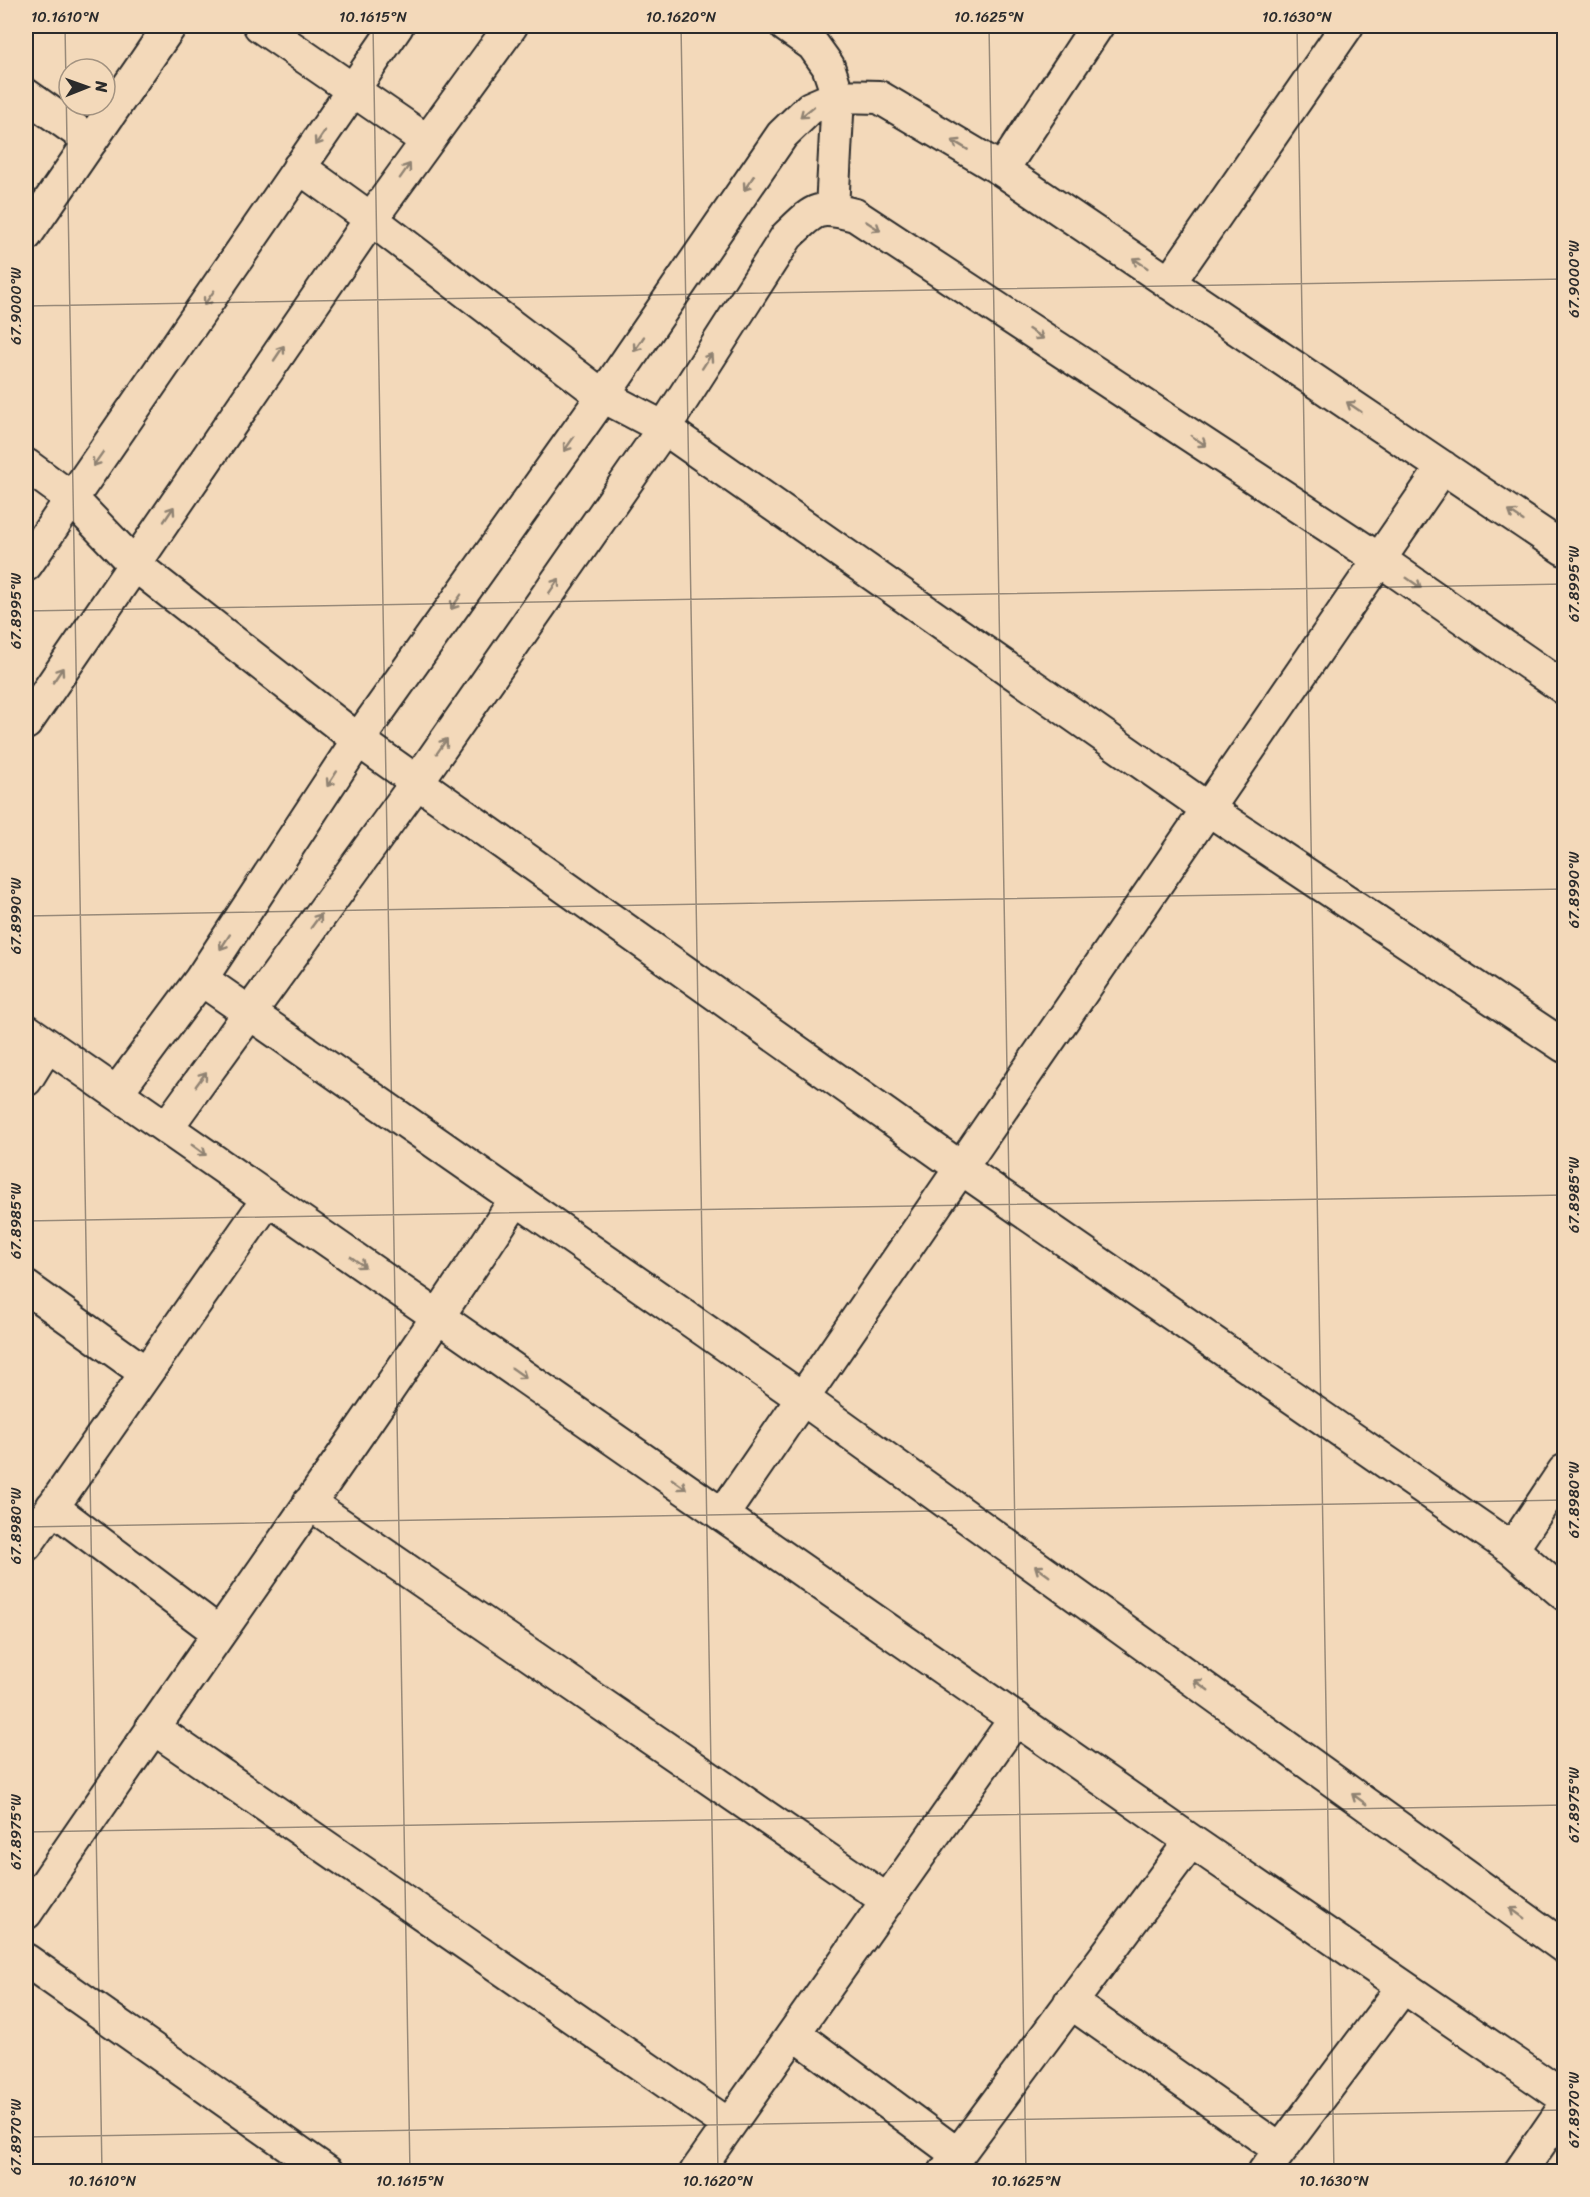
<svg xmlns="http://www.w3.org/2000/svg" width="1590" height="2197" font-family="Sriracha,sans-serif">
<rect width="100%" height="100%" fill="#f3d9ba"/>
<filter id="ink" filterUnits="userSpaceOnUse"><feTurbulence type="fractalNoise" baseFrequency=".0167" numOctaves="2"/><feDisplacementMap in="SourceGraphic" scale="12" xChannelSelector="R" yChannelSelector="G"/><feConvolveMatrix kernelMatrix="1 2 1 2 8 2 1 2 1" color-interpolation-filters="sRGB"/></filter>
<g filter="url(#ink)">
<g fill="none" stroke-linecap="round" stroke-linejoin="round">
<!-- street casing -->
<g stroke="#2b2b2b" stroke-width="36">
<path id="street" d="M260,26l167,115
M786,26l27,19 15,21 10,30 -6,113
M26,95l65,46
M299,167l72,52 232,177 61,32 544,381 356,237
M1002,170l95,-144
M26,235l144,-209
M1169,283l178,-257
M26,465l45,33 63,66 224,176 603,428 551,381 52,45
M26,565l371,-539
M26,723l345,-504 140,-193
M201,979l601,419 762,549
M26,1030l1165,811 373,256
M26,1080l21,-34
M117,1092l84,-113 157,-239 245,-344 179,-261 28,-27 28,-12 41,1 123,73 562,379
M167,1127l250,-345 247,-354 123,-192c28,-27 29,-31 68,-21l525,345 184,128
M26,1287l120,86
M309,1503l579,398
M52,1507l166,125
M723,1514l720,-1047
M26,1545l242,-346
M1512,1549l52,-78
M152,1727l577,398
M26,1913c162,-239 332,-472 490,-714
M26,1960l301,212
M1070,2002l209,147
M795,2034l162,120
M696,2172l320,-454
M945,2172l246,-331
M1264,2172l139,-185
M1520,2172l44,-64"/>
</g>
<!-- street -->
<use href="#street" stroke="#f3d9ba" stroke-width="32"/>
</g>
<!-- one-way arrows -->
<defs><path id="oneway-shaft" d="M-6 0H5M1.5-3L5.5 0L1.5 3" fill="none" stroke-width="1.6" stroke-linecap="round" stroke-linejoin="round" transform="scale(1.5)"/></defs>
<g stroke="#8f8272">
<use href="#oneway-shaft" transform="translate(807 112) rotate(141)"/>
<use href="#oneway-shaft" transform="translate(320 138) rotate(124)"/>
<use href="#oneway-shaft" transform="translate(960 145) rotate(-149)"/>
<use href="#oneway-shaft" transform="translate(405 171) rotate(-55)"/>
<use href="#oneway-shaft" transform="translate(749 183) rotate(124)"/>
<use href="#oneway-shaft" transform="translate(873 226) rotate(33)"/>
<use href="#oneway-shaft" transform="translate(1140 263) rotate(-146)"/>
<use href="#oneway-shaft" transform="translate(209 298) rotate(125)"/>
<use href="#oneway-shaft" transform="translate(1036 334) rotate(33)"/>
<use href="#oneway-shaft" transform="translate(639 344) rotate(124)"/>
<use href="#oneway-shaft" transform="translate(279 353) rotate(-56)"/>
<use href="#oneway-shaft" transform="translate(707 361) rotate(-57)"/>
<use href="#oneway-shaft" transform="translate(1354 407) rotate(-146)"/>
<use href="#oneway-shaft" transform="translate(1199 441) rotate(33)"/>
<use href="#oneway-shaft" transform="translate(569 444) rotate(125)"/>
<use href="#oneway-shaft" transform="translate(98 459) rotate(125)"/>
<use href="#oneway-shaft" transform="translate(169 514) rotate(-56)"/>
<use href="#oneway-shaft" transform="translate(1516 516) rotate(-146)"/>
<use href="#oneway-shaft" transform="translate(1414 583) rotate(35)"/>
<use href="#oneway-shaft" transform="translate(554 586) rotate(-55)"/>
<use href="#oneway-shaft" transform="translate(456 602) rotate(125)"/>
<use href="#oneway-shaft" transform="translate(58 675) rotate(-56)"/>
<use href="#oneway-shaft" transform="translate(442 746) rotate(-55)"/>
<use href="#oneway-shaft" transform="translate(332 779) rotate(123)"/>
<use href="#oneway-shaft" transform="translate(316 921) rotate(-54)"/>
<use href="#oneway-shaft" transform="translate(225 942) rotate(123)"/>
<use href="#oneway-shaft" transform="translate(201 1079) rotate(-54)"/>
<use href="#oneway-shaft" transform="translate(199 1150) rotate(36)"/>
<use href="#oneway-shaft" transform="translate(358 1262) rotate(35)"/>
<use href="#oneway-shaft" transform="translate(519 1373) rotate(35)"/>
<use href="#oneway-shaft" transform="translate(679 1484) rotate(35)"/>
<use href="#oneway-shaft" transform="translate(1042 1571) rotate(-144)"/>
<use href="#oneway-shaft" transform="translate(1201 1685) rotate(-144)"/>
<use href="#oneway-shaft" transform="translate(1359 1799) rotate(-144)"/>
<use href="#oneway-shaft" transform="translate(1517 1913) rotate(-144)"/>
</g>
</g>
<!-- ticks -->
<path fill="none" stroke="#2b2b2b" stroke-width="1.5" stroke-opacity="0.45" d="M65,26l37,2146M373,26l37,2146M681,26l37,2146M989,26l37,2146M1297,26l37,2146M26,306l1538,-27M26,611l1538,-27M26,916l1538,-27M26,1221l1538,-26M26,1527l1538,-27M26,1832l1538,-27M26,2137l1538,-27"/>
<!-- margin -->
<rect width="1590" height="2197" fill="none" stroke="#f3d9ba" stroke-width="66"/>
<!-- north arrow -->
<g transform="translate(87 87) rotate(89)"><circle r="28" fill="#f3d9ba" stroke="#a39381" stroke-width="1.5"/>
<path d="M0-4.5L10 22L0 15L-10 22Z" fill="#2b2b2b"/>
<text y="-9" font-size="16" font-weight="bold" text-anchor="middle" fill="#2b2b2b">N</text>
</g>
<rect x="33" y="33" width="1524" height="2131" fill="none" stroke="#2b2b2b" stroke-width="2"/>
<g font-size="15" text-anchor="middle" fill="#2b2b2b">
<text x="65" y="22">10.1610°N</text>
<text x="373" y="22">10.1615°N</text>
<text x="681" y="22">10.1620°N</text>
<text x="989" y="22">10.1625°N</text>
<text x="1297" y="22">10.1630°N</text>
<text transform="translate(1574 279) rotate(-90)" y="5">67.9000°W</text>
<text transform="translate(16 306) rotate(-90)" y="5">67.9000°W</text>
<text transform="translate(1574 584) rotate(-90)" y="5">67.8995°W</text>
<text transform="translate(16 611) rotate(-90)" y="5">67.8995°W</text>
<text transform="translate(1574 890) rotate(-90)" y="5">67.8990°W</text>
<text transform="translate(16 916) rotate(-90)" y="5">67.8990°W</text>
<text transform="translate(1574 1195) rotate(-90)" y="5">67.8985°W</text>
<text transform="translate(16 1221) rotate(-90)" y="5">67.8985°W</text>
<text transform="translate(1574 1500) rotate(-90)" y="5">67.8980°W</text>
<text transform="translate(16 1526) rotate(-90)" y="5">67.8980°W</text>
<text transform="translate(1574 1805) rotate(-90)" y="5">67.8975°W</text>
<text transform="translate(16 1832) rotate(-90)" y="5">67.8975°W</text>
<text transform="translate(1574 2110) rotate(-90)" y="5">67.8970°W</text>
<text transform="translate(16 2137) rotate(-90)" y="5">67.8970°W</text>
<text x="102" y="2186">10.1610°N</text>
<text x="410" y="2186">10.1615°N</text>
<text x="718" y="2186">10.1620°N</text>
<text x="1026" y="2186">10.1625°N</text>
<text x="1334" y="2186">10.1630°N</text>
</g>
</svg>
